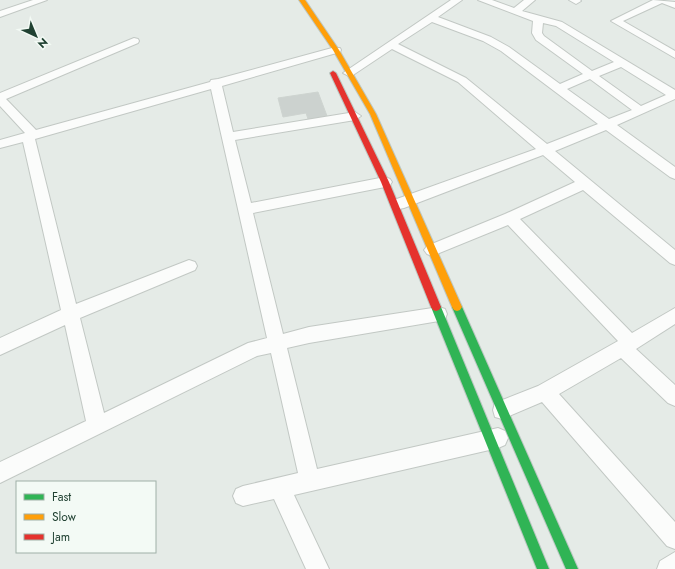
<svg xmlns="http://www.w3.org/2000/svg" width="675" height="569" font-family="Jost,sans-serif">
<rect width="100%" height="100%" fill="#e5ebe7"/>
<!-- building -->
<path fill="#ccd2cf" stroke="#ced4d0" d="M318,92l9,24 -19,3 -2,-6 -23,4 -5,-19z"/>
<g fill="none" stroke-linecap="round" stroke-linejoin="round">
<!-- street casing -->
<g stroke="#c2c8c4" stroke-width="2">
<path id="street" d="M33,0h14l-47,17v-6z
M451,0h11l-24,17 53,20 18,10 51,37 23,-10 -47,-34 -4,-7 1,-12 -55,-21h14l22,8 10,-8h11l-13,11 40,11 113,68v9l-58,26 58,42v12l-5,-2 -64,-47 -51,21 120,99v15l-5,-2 -87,-73 -63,29 112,114 43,-25v16l-39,25 39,36v21l-7,-3 -47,-45 -62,36 116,128v27l-8,-3 -125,-144 -40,17 -7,-2 -2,-7 2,-7 43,-17 80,-45 -110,-116 -76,31 -5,-2 -3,-4 3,-4 78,-32 70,-32 -32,-27 -139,53 -5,1 -5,-1 -2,-4 2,-4 142,-51 -78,-67 -66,-33 -39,26 -4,1 -6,-3zM432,22l51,19 18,10 97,73 -51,20 -81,-66 -68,-34zM543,23l13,3 58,36 -22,9 -48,-35 -2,-3zM621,67l45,28 -25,11 -42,-30zM590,79l42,31 -23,9 -42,-30z
M569,0h11l1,1 -5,3z
M653,0l22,2v6l-13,-5 -39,18 52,30v7l-64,-37z
M134,38l4,1 1,2 -1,2 -132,56 30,31 174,-48 1,-2 7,-1 114,-31h8l1,2 -1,2 -118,34 11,46 122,-20 6,4 -6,4 -120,20 16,63 134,-26 5,2 2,3 -2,3 -5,2 -132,26 30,121 26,-7 130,-20 6,2 2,5 -2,5 -6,2 -130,22 -22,5 30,121 181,-41 7,3 3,7 -3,7 -7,3 -204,47 35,74h-23l-32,-70 -31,7 -7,-3 -3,-7 3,-7 7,-3 55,-13 -27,-120 -14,3 -257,127v-21l86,-41 -21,-96 -65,30v-17l61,-28 -38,-168 -23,6v-8l25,-7 -25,-27v-13zM211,89l56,249 -19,5 -144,70 -24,-95 115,-48 2,-4 -2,-4 -6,-2 -113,44 -41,-165z
M675,552v17h-18l3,-8z"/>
</g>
<!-- fast casing -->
<g stroke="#bcc7c2" stroke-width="2">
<path id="fast" d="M436,303l3,1 2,3 108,262h-12l-106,-262 2,-3z
M457,303l3,1 2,3 116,262h-12l-114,-262 2,-3z"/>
</g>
<!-- slow casing -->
<g stroke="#bcc7c2" stroke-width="2">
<path id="slow" d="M299,0h6l34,50 37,64 86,193 -2,3 -3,1 -3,-1 -2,-3 -82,-193 -37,-64z"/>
</g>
<!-- jam casing -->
<g stroke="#bcc7c2" stroke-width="2">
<path id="jam" d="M333,71l3,2 53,109 52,125 -2,3 -3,1 -3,-1 -2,-3 -50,-125 -51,-109z"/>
</g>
<!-- street -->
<use href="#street" fill="#fbfcfb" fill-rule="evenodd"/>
<!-- fast -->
<use href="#fast" fill="#30b455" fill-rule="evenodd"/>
<!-- slow -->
<use href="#slow" fill="#ff9f0a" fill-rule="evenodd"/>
<!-- jam -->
<use href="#jam" fill="#e5322d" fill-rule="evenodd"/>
</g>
<!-- legend -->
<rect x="16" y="481" width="140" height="72" fill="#f3faf5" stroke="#9fb0a7"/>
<rect x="24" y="494" width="20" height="6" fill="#30b455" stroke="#9fb0a7"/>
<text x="52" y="501" font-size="12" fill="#204132">Fast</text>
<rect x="24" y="514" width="20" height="6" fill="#ff9f0a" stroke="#9fb0a7"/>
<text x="52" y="521" font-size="12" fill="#204132">Slow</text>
<rect x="24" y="534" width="20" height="6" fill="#e5322d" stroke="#9fb0a7"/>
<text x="52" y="541" font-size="12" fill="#204132">Jam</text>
<!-- north arrow -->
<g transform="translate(36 36) rotate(136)" stroke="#f3faf5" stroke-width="3" paint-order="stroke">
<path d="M0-3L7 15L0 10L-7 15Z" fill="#204132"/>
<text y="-6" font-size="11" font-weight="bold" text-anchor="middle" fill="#204132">N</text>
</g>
</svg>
